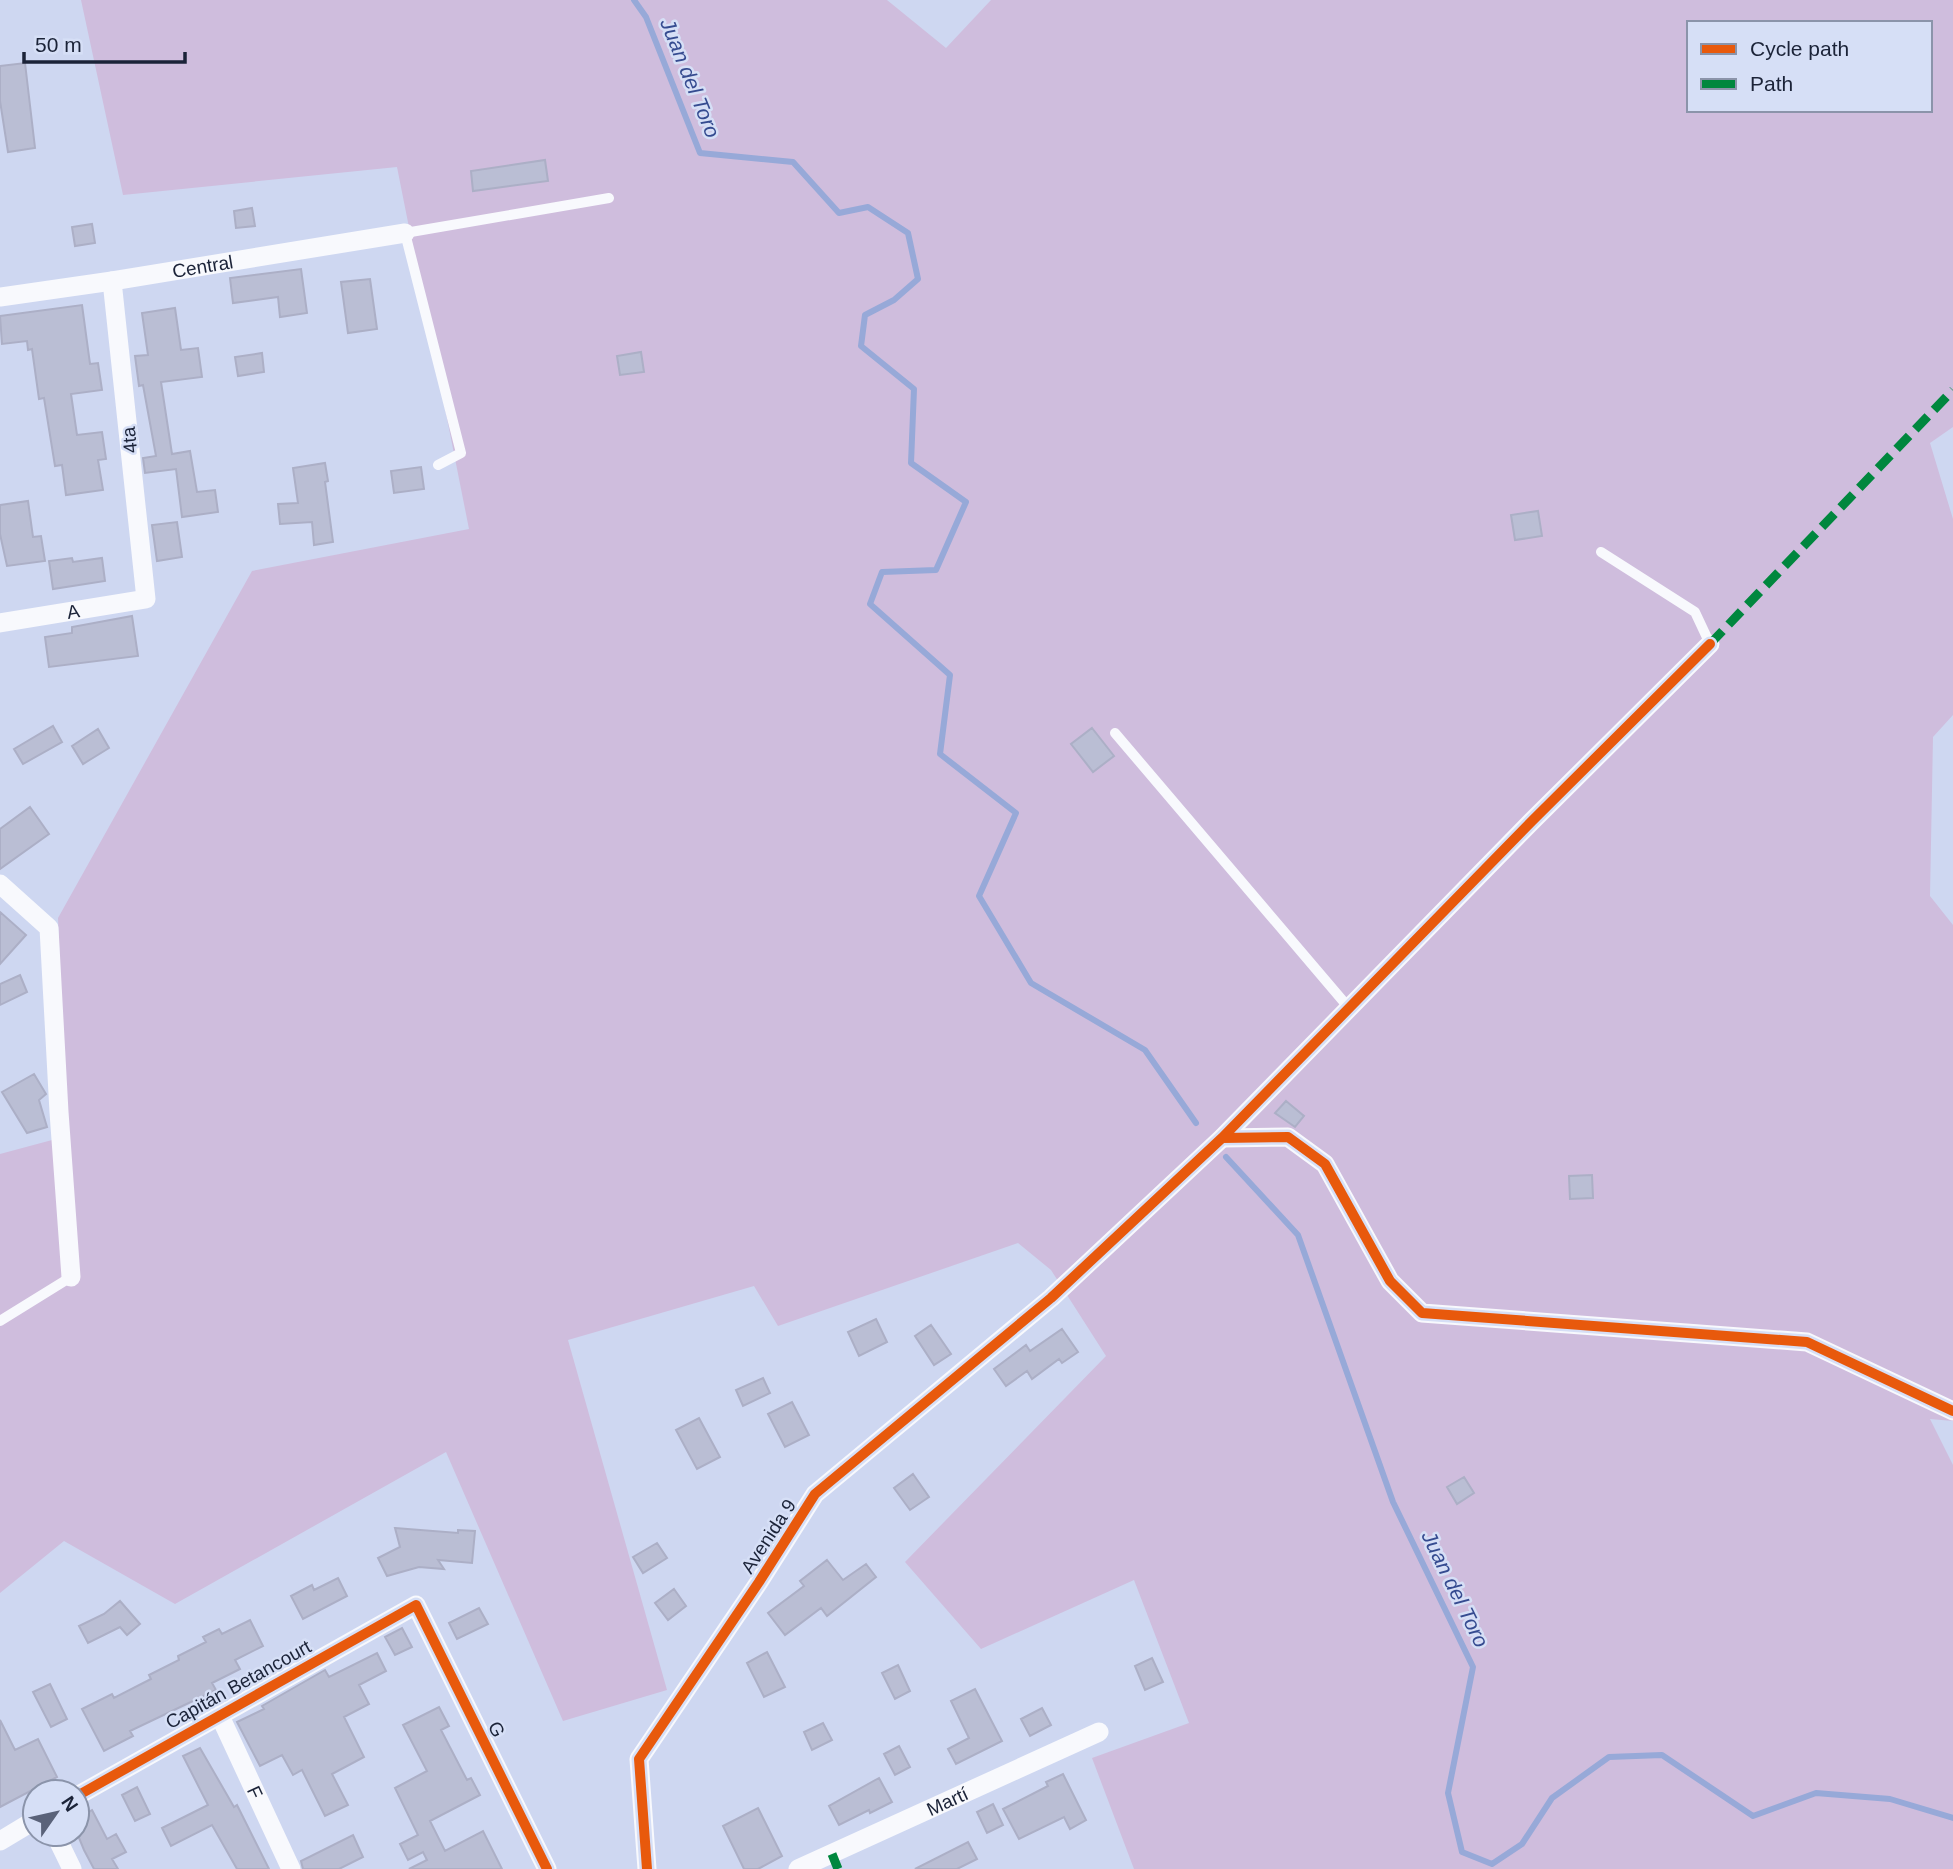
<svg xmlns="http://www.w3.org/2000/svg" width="1953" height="1869" font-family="Arial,sans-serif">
<rect width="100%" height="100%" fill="#ced7f1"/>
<!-- green -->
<path fill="#cfbddd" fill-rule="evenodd" d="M81,0h806l59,48 45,-48h962v427l-23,16 23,76v196l-20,22 -3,159 23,29v496l-23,-2 23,46v404h-819l-42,-111 97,-35 -55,-143 -153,69 -76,-87 201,-206 -55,-86 -33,-27 -240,83 -24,-40 -186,54 99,350 -104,31 -117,-269 -271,152 -111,-63 -64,52v-439l67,-18 -9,-218 194,-347 217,-42 -72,-362 -274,28zM1689,23h241v87h-241z"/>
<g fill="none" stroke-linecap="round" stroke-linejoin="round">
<!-- stream -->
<path stroke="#97a9d8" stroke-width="6" d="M634,0l12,17 54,136 93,9 46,51 29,-6 40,26 10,46 -24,21 -29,15 -4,31 53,43 -3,74 55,39 -30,68 -54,2 -12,32 80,71 -10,79 76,59 -37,83 52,87 114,67 51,73
M1226,1157l72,78 95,267 80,165 -25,126 14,59 30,12 30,-20 30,-46 57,-41 53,-2 91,61 63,-23 74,6 63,19"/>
</g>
<!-- building -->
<path fill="#babed4" stroke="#acafc6" stroke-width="2" d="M25,63l10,85 -27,4 -8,-51v-35z
M545,160l3,21 -75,10 -2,-20z
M252,208l3,18 -19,2 -2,-17z
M92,224l3,19 -20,3 -3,-19z
M301,269l6,44 -27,4 -2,-20 -45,6 -3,-25z
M370,279l7,50 -29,4 -7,-51z
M82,305l8,59 8,-1 4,27 -31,4 6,41 25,-3 4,27 -8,1 5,30 -37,5 -4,-30 -7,1 -11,-68 -5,1 -7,-50 -4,1 -1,-9 -25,3 -2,-28z
M175,308l6,42 17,-2 4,29 -41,5 11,72 18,-3 7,41 18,-2 3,22 -36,5 -6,-48 -31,4 -2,-15 13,-2 -13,-71 -4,1 -4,-30 13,-1 -6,-42z
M641,352l3,20 -24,3 -3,-19z
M262,353l2,19 -26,4 -3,-19z
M325,463l3,18 -3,1 8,60 -19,3 -2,-23 -32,2 -2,-20 20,-1 -5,-35z
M421,467l3,22 -30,4 -3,-22z
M28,501l5,36 8,-1 4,25 -38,5 -7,-32v-29z
M1538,511l4,25 -27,4 -4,-25z
M177,522l5,35 -25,4 -5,-36z
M72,558l1,4 29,-4 3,23 -52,8 -4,-28z
M132,616l6,40 -89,11 -4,-30 27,-4v-6z
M53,726l9,16 -39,22 -9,-15z
M1092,728l22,28 -21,16 -22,-28z
M98,729l11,19 -26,16 -11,-18z
M30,807l19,27 -49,35v-40z
M0,912l26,23 -26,29z
M20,975l7,17 -27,13v-21z
M34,1074l12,20 -7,6 8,27 -20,6 -25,-41z
M1286,1101l18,15 -9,11 -20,-14z
M1592,1175l1,23 -23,1 -1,-23z
M876,1319l11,23 -28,14 -11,-24z
M931,1325l20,29 -17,11 -19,-29z
M1062,1329l16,23 -16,11 -3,-4 -27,20 -5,-8 -21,15 -12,-17 32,-24 4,6z
M763,1378l7,15 -27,13 -7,-16z
M792,1402l17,33 -24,12 -17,-33z
M699,1418l21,39 -23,12 -21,-39z
M913,1474l16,23 -19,13 -16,-22z
M1464,1477l10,16 -17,11 -10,-17z
M395,1528l63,5v-3l17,1 -3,32 -34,-3 6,9 -25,-2 -32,9 -9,-18 22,-11z
M657,1543l10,15 -24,15 -10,-16z
M827,1560l16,20 23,-16 10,13 -49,39 -6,-8 -36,27 -17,-22 36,-27 -4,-5z
M338,1578l9,18 -44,23 -12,-23 21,-11 2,5z
M674,1589l12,17 -18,14 -13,-17z
M120,1601l20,23 -13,11 -7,-8 -32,16 -9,-17 25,-12z
M479,1608l9,16 -31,15 -8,-16z
M250,1620l13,26 -28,14 5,9 -28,14 4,7 -86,41 3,5 -29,15 -22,-42 30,-15 2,4 37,-19 -2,-4 30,-15 -1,-4 28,-14 -3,-5 16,-8 3,5z
M402,1628l10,19 -17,8 -10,-18z
M767,1652l18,35 -21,10 -17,-34z
M377,1653l9,18 -27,14 10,19 -25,13 20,40 -32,17 16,31 -23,11 -23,-46 -9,5 -11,-20 -22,11 -23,-44 27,-13 -2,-3 63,-36 4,7z
M1152,1658l11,24 -18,8 -10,-24z
M898,1665l12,26 -15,8 -13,-26z
M50,1684l17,35 -16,8 -18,-35z
M975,1689l27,52 -46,23 -8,-15 21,-11 -18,-37z
M439,1707l10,19 -8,4 26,50 4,-2 9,17 -50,26 15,30 38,-20 19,38h-93l18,-9 -4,-8 -15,8 -8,-16 18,-9 -23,-47 32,-17 -24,-46z
M1042,1708l9,17 -21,11 -9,-17z
M0,1720l15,30 23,-11 19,38 -57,30z
M823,1723l9,17 -20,10 -8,-18z
M899,1746l11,21 -15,8 -11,-21z
M200,1748l34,59 3,-2 32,64h-32l-25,-44 -41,21 -9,-18 46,-23 -25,-49z
M1063,1774l23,46 -16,9 -6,-12 -45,22 -16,-30 45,-23 -2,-4z
M879,1778l13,24 -22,11 -1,-3 -30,15 -10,-19z
M137,1787l13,27 -15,7 -13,-26z
M993,1804l10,21 -16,8 -10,-21z
M758,1808l24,48 -24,13h-14l-21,-43z
M92,1810l15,29 9,-5 10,18 -14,7 6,10h-24l-10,-19 -7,-17v-15z
M353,1835l10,22 -24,12h-36l-2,-8z
M968,1842l9,17 -20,10h-42z"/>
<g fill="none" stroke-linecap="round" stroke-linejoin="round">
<!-- service -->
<path stroke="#f8f9fd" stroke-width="10" d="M438,465l23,-12 -56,-220 204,-35
M1601,552l94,60 15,32
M1115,733l234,275
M0,1321l71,-44"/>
<!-- minor -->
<g stroke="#f8f9fd" stroke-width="19">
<path id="s1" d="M0,297l112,-16 293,-48"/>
<path id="s2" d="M0,623l146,-24 -34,-318"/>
<path d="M0,884l49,44 10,184 12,165"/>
<path d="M1222,1138l66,-1 37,27 65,117 32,32 385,29 146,69"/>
<path id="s3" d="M219,1714l72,155"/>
<path d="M77,1796l339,-191 131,264"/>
<path d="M55,1834l17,35"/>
<path d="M0,1841l35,-21"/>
<path d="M647,1869l-8,-110 120,-177 56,-88 236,-196 171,-160 310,-317 178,-177"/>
<path id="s4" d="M798,1869l301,-137"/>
</g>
<!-- quiet -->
<path stroke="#00873e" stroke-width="9" stroke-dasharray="18 9" stroke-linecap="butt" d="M1710,644l243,-254
M832,1854l6,15"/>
<!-- cycleway casing -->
<g stroke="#d6dff6" stroke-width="15">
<path id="cycleway" d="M1222,1138l66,-1 37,27 65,117 32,32 385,29 146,69
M77,1796l339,-191 131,264
M647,1869l-8,-110 120,-177 56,-88 236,-196 171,-160 310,-317 178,-177"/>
</g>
<!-- cycleway -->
<use href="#cycleway" stroke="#e8590c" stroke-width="10"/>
</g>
<g text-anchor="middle" stroke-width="5" stroke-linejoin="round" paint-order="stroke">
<!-- street labels -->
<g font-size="19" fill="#1b2338" stroke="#d6dff6">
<text dy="7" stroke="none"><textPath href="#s1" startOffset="205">Central</textPath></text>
<text transform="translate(129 440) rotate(-96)" y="7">4ta</text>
<text dy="7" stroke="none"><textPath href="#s2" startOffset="74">A</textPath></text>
<text transform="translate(768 1536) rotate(-57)" y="7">Avenida 9</text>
<text transform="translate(238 1684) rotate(-29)" y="7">Capitán Betancourt</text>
<text transform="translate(497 1729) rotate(64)" y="7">G</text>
<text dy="7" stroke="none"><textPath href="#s3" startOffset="86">F</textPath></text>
<text dy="7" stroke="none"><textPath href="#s4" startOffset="164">Martí</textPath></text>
</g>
<!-- water labels -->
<g font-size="21" font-style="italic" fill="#354b90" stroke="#d6dff6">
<text transform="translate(690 78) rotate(68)" y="7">Juan del Toro</text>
<text transform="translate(1455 1589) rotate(64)" y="7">Juan del Toro</text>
</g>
</g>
<!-- legend -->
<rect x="1687" y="21" width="245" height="91" fill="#d6dff6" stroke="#8b94aa" stroke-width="2"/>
<rect x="1701" y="44" width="35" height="10" fill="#e8590c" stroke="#8b94aa" stroke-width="2"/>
<text x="1750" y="56" font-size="21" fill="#1b2338">Cycle path</text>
<rect x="1701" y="79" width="35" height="10" fill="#00873e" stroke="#8b94aa" stroke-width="2"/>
<text x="1750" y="91" font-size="21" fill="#1b2338">Path</text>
<!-- north arrow -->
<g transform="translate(56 1813) rotate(56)"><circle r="33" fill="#d6dff6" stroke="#8b94aa" stroke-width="2"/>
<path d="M0-5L12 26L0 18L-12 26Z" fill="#5a6279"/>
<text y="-10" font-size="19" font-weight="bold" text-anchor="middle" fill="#1b2338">N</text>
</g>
<!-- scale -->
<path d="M24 52v10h161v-10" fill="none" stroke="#1b2338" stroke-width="3.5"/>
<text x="35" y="52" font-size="21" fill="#1b2338" stroke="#d6dff6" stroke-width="5" paint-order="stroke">50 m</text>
</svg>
